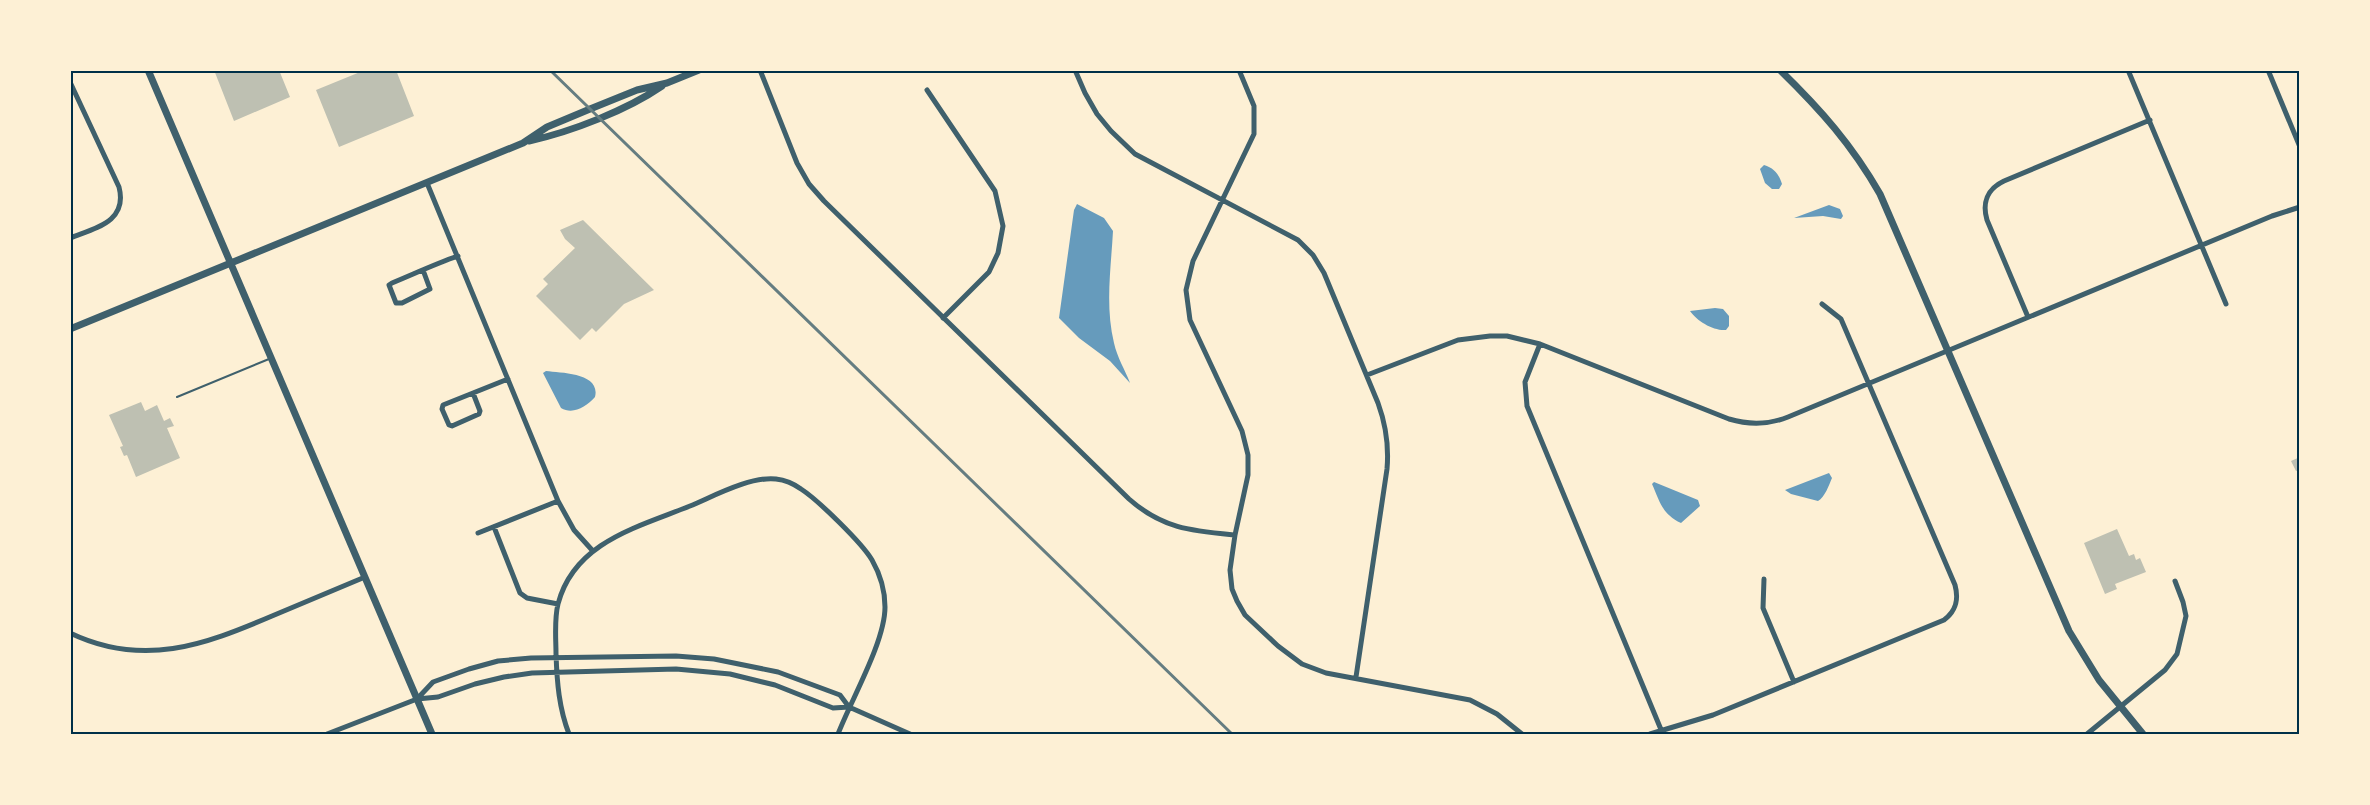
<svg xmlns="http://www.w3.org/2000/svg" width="2370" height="805" font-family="Mulish,sans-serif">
<rect width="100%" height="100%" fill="#fdf0d5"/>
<!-- water -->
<path fill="#669bbc" d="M1764,165c10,3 15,9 18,19l-3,5h-7l-7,-6 -5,-14z
M1077,204l27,14 9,13c-2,37 -8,75 1,112 3,14 11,27 16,40l-20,-22 -31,-23 -20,-20 15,-108z
M1829,205l11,4 3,7 -2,3 -18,-3 -29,2z
M1715,308l8,1 6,7v10l-3,4c-13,1 -29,-9 -36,-19z
M546,371c16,2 55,2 49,26 -9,10 -22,18 -34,11l-18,-35z
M1829,473l3,5c-3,7 -7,19 -14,23l-27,-7 -6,-4z
M1654,482l44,18 2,6 -19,17c-19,-9 -21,-21 -29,-39z"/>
<!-- building -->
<path fill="#bec0b2" d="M214,70h65l11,27 -56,24z
M365,70h31l18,46 -75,31 -23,-57z
M583,220l71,70 -30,14 -28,28 -4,-4 -12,12 -44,-44 12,-12 -5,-5 32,-31 -10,-9 -5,-9z
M141,402l4,9 12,-6 7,16 6,-3 4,8 -7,2 13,30 -44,19 -9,-22 -3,1 -4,-9 3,-1 -14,-31z
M2300,457v13l-4,1 -5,-10z
M2117,529l12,27 5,-2 2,6 4,-2 6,14 -31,12 2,5 -12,5 -21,-51z"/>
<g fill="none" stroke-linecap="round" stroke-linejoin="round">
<!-- service -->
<path stroke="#3f606c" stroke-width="2" d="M177,397l92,-38"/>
<!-- minor -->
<path stroke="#3f606c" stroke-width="5" d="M760,70l37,93 12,21 15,17 305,298c34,30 63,32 106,36
M1075,70l10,23 12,21 14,17 24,23 163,86 15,15 11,18 54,130c8,22 11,43 9,66l-31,208
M1239,70l15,36v28l-61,127 -7,29 4,30 52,111 6,24v20l-13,60 -5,35 2,19 5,12 8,14 33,31 24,18 24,9 144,27 27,14 25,20
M2128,70l98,234
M2268,70l32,77
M70,82l49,105c9,35 -24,41 -49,51
M927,90l68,101 8,35 -5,27 -9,19 -46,46
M427,183l131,318 16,29 18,20
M423,270l7,19 -28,14h-6l-7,-18 3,-2c22,-9 43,-19 66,-27
M2028,317l-41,-97c-5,-17 0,-31 17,-39l146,-61
M1540,344l-15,38 2,24 135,326
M1367,375l91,-35 32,-4h17l33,8 189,75c20,6 39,6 59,-2l484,-201 28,-9
M473,393l7,18 -1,3 -27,12 -3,-1 -7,-16 1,-4 65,-26
M494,527l26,66 7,5 31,6
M478,533l80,-32
M1764,579l-1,29 31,74
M70,633c73,35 134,12 202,-17 31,-13 62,-26 93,-39
M417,699l16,-17 36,-13 29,-8 33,-3 145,-2 38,3 64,13 62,23 9,12
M327,734l90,-35 21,-2 37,-13 29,-7 28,-4 144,-4 54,5 45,11 58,23 16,-1 61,27
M569,734c-10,-26 -12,-51 -13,-80 0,-16 -2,-34 2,-50 16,-62 80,-77 132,-98 24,-10 61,-30 86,-27 9,1 18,5 25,10 17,11 61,54 71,71 8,14 13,31 13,47 0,35 -34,93 -47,127
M1650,734l63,-19 231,-95c12,-9 15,-20 11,-35l-114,-266 -19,-15
M2087,734l78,-64 12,-16 9,-38 -3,-14 -8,-21"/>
<!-- tertiary -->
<path stroke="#3f606c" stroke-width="7" d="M148,70l284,664
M1780,70c41,40 72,75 100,124l189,437 30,49 44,54
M529,141c42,-9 98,-31 133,-55
M70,329l453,-186 24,-16 43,-18 47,-19 30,-7 32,-13"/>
<!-- rail -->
<path stroke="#657d81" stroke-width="3" d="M550,70l682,664"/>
</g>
<!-- border -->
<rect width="2370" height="805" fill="none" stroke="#fdf0d5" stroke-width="144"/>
<rect x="72" y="72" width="2226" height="661" fill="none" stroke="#003049" stroke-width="2"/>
</svg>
